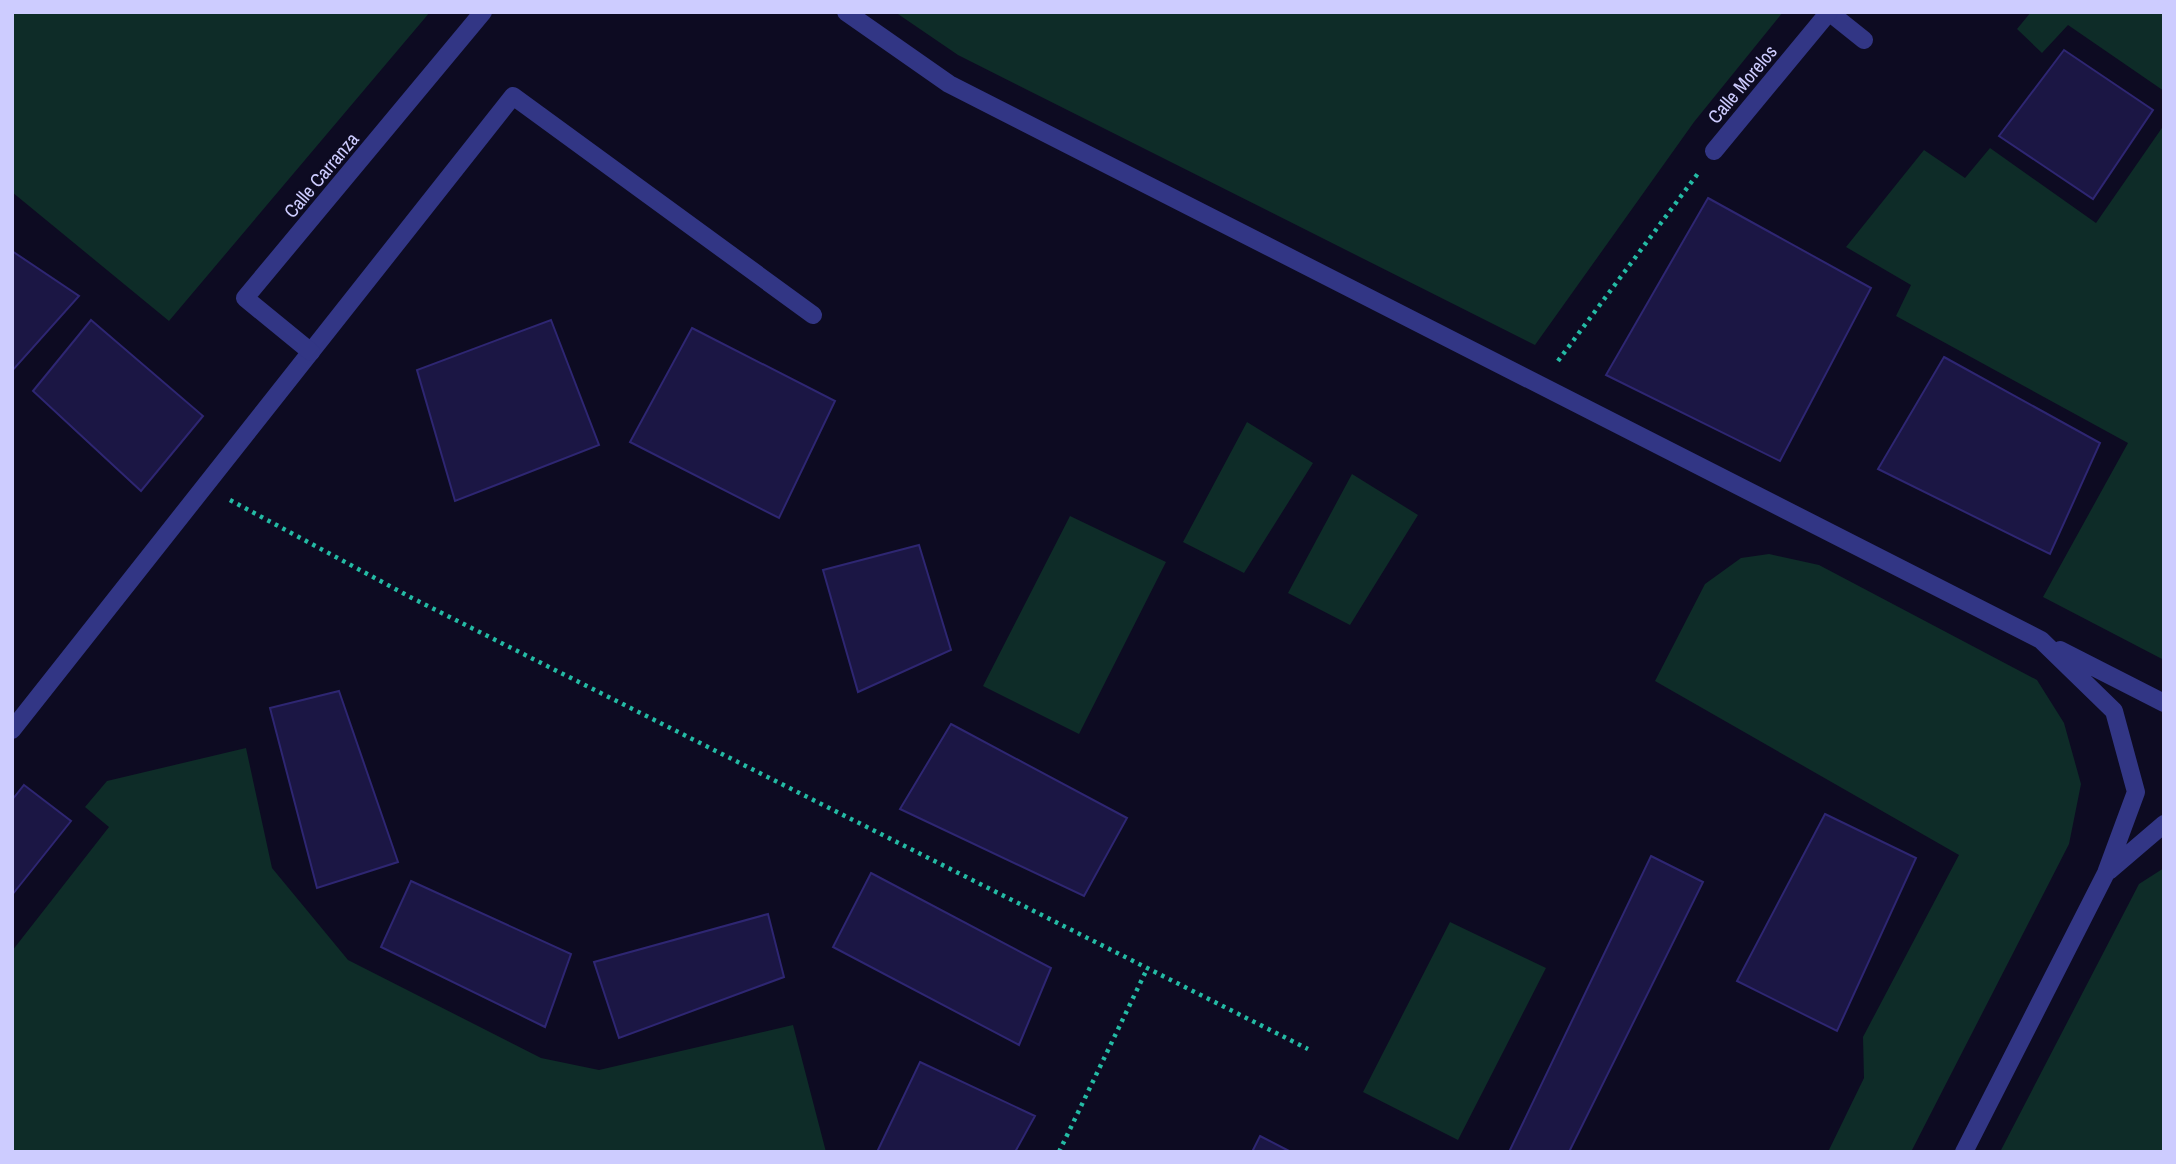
<svg xmlns="http://www.w3.org/2000/svg" width="2176" height="1164" font-family="'Archivo Narrow',sans-serif">
<rect width="100%" height="100%" fill="#0d0b22"/>
<!-- green -->
<path fill="#0e2c28" d="M12,12h418l-261,309 -157,-129z
M895,12h888l-89,110 -159,223 -577,-290z
M2031,12h133v79l-96,-66 -26,28 -25,-24z
M2164,125v535l-121,-63 85,-154 -232,-127 15,-31 -65,-38 78,-97 41,28 25,-30 106,75z
M1247,422l66,41 -69,110 -61,-31z
M1352,474l66,41 -68,110 -62,-32z
M1070,516l96,46 -87,172 -96,-48z
M1769,554l50,11 218,115 27,43 17,61 -12,60 -158,308h-83l36,-74 -1,-41 96,-182 -304,-174 50,-97 36,-26z
M246,748l26,120 76,92 193,98 58,12 194,-45 33,127h-814v-201l97,-124 -24,-20 22,-26z
M2164,868v284h-164l139,-268z
M1450,922l96,46 -88,172 -95,-48z"/>
<!-- building -->
<path fill="#1b1644" stroke="#2e2672" stroke-width="2" d="M2064,50l89,60 -60,89 -94,-63z
M1708,198l163,90 -91,173 -174,-86z
M12,251l67,45 -67,75z
M91,320l112,96 -62,75 -108,-100z
M551,320l48,125 -144,56 -38,-131z
M692,328l143,73 -56,117 -149,-76z
M1944,357l156,86 -50,111 -172,-85z
M919,545l32,105 -93,42 -35,-122z
M339,691l59,171 -81,26 -47,-180z
M951,724l176,94 -43,78 -184,-87z
M24,785l47,36 -59,74v-95z
M1825,814l91,44 -79,173 -100,-50z
M1651,856l52,26 -134,270h-60z
M871,873l180,95 -32,77 -186,-98z
M411,881l160,73 -26,73 -164,-80z
M768,914l16,63 -165,61 -25,-76z
M920,1062l115,54 -20,36h-138z
M1260,1136l31,16h-39z"/>
<g fill="none" stroke-linecap="round" stroke-linejoin="round">
<!-- path -->
<path stroke="#24bba5" stroke-width="4.5" stroke-dasharray="3.5 5" stroke-linecap="butt" d="M1558,361l141,-189
M230,500l182,98 896,451
M1059,1152l88,-183"/>
<!-- service -->
<path stroke="#323685" stroke-width="18" d="M846,12l103,72 1092,556 73,71 22,81 -30,81 -142,279
M1829,12l35,28
M2060,650l104,53
M12,730l501,-634 300,219
M2109,871l55,-47"/>
<!-- minor -->
<path stroke="#323685" stroke-width="18" d="M1714,151l115,-139
M311,352l-66,-54 238,-286"/>
</g>
<g text-anchor="middle" stroke-width="5" stroke-linejoin="round" paint-order="stroke">
<!-- street labels -->
<g font-size="19" fill="#cdccff" stroke="#0d0b22">
<text transform="translate(1742 84) rotate(-50)" y="7">Calle Morelos</text>
<text transform="translate(321 175) rotate(-50)" y="7">Calle Carranza</text>
</g>
</g>
<!-- border -->
<rect width="2176" height="1164" fill="none" stroke="#cdccff" stroke-width="28"/>
</svg>
